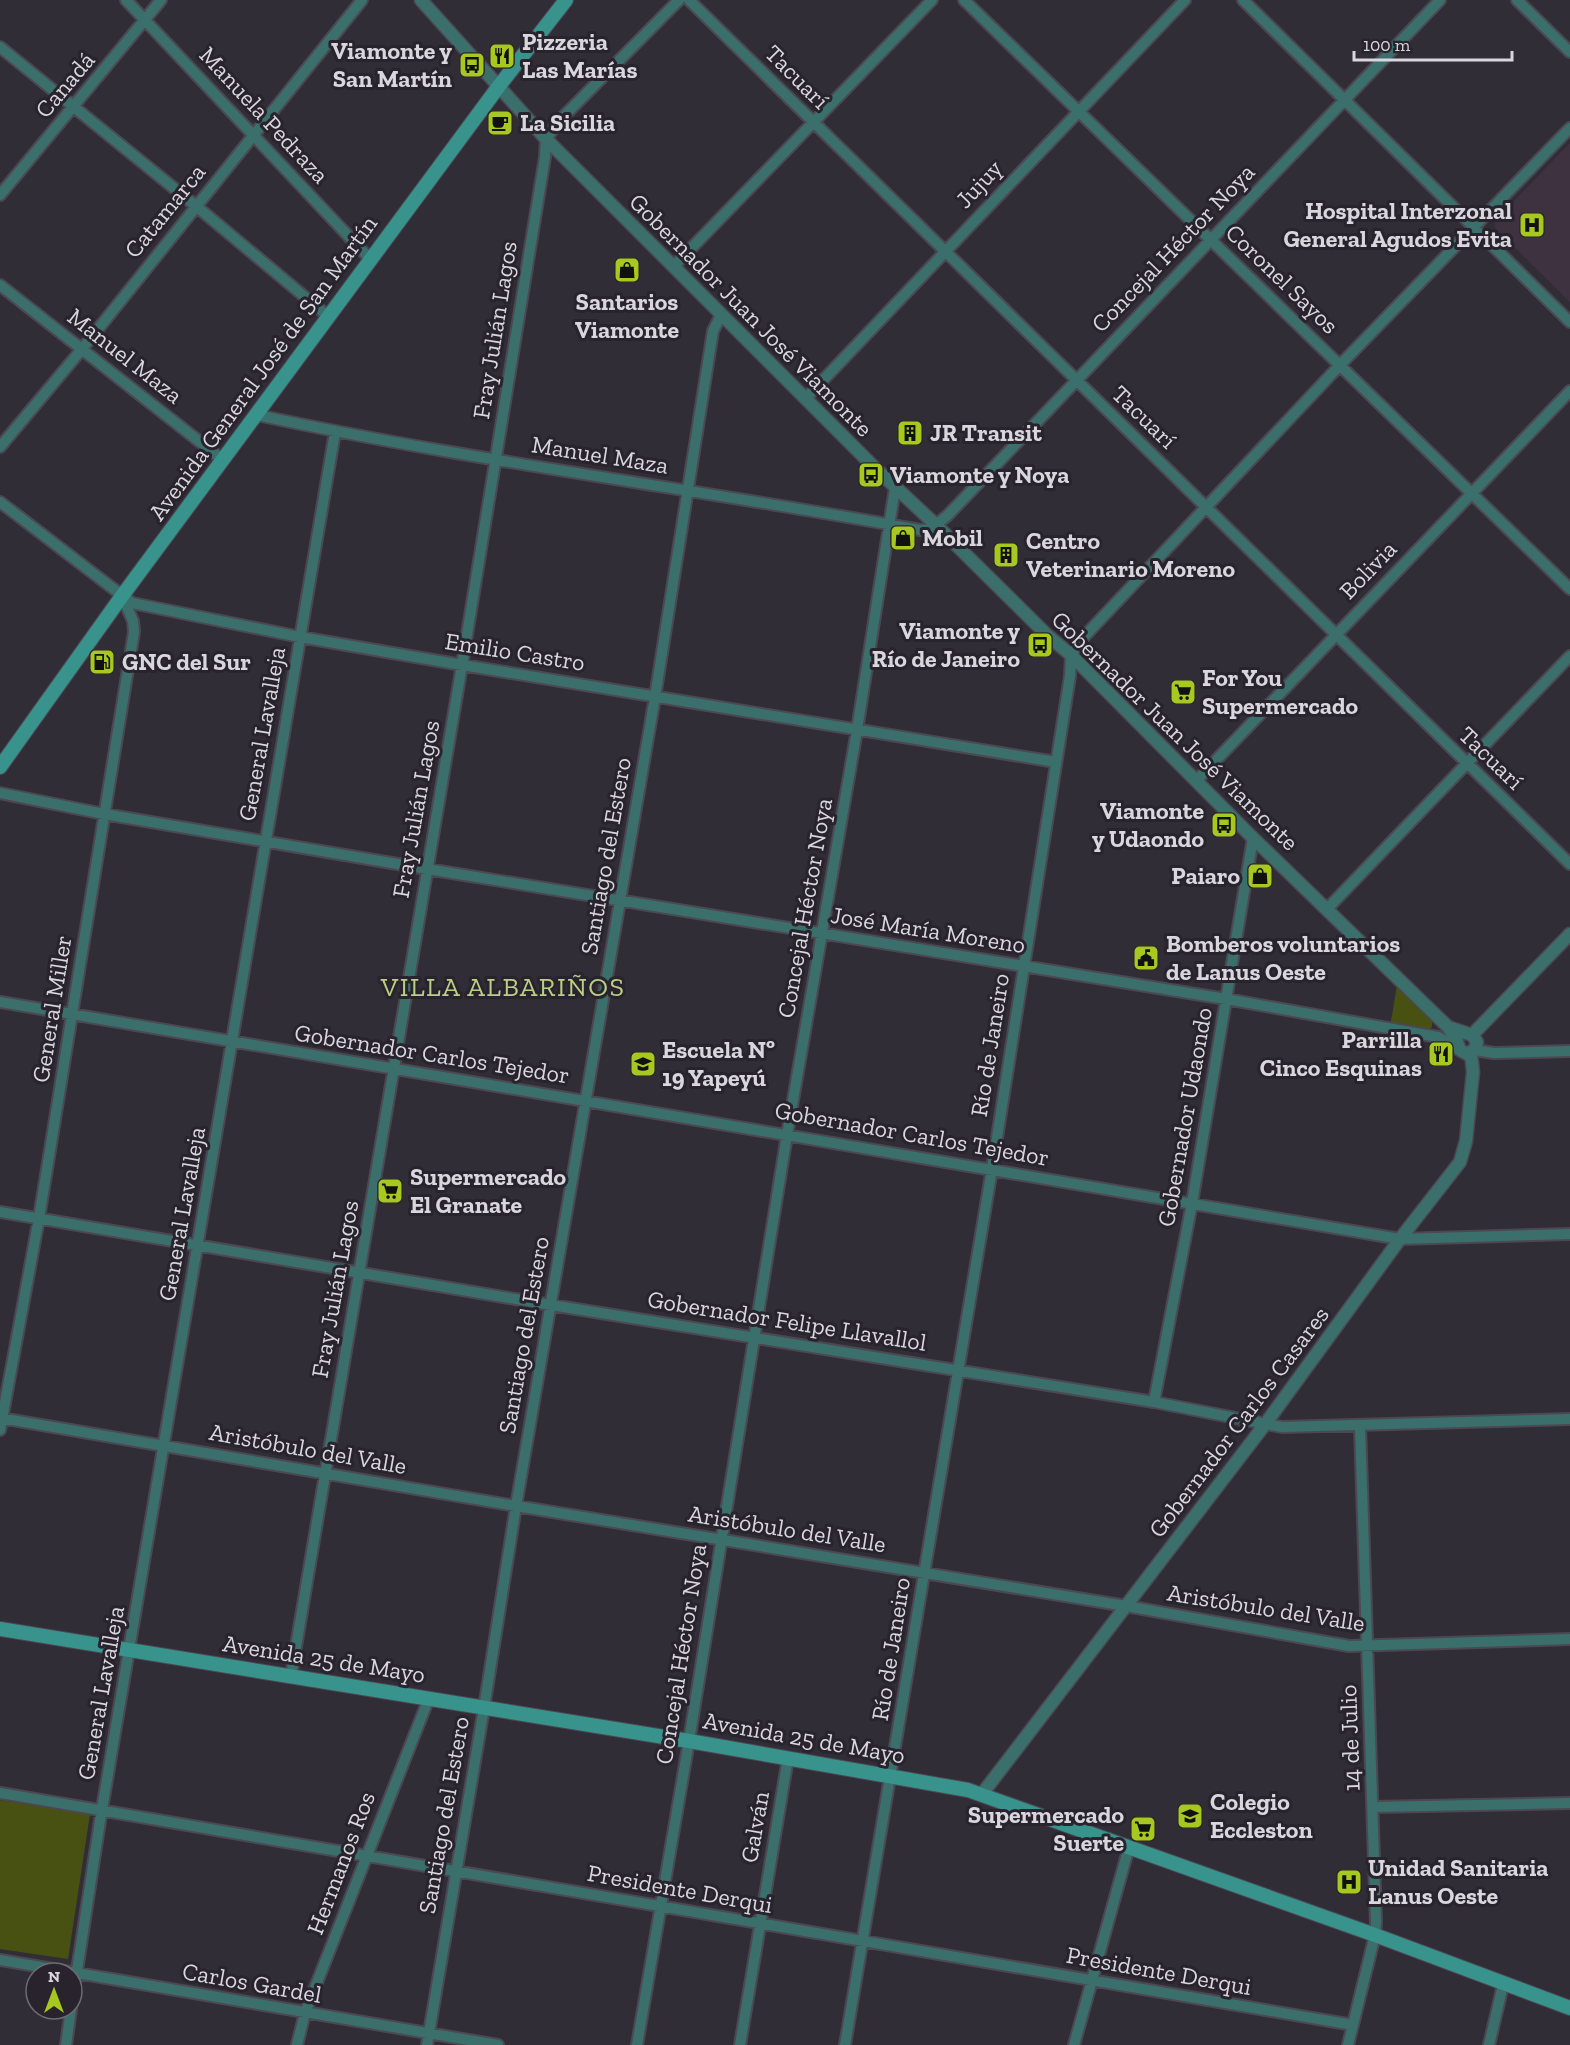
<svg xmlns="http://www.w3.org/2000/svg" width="1570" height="2045" font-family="'Zilla Slab',serif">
<rect width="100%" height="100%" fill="#312d37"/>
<!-- medical -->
<path fill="#3e3240" d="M1570,143v159l-75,-74v-7z"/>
<!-- green -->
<path fill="#485112" d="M1397,985l35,36v6l-5,4 -37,-4z
M0,1800l90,14 -22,145 -68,-10z"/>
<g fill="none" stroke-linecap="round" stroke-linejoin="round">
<!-- minor casing -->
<g stroke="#4c4852" stroke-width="14">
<path id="minor" d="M126,0l245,260
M689,0l881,864
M964,0l606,589
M1243,0l327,322
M1517,0l53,52
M0,47l196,159 133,111
M0,195l161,-195
M674,266l258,-266
M0,285l223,175
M806,398l379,-398
M257,415c219,47 442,74 663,115l11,-1 17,-14 492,-515
M0,447l82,-98 280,-349
M0,502l132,101 168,34 162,28 594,97
M1197,780l373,-389
M0,793l104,21 323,55 799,130 212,38 20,10
M1327,909l243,-253
M0,1002l1400,237 170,-5
M1474,1050l20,3 76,-2
M0,1212l551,93 603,97 128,25 288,-8
M1154,1402l38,-199 61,-365
M0,1418l516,88 610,100 223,40 221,-7
M0,1430l39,-212 95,-586 -1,-11 -10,-23
M291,1676l171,-1011 83,-508 1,-18 14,-19 119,-120
M0,1793l1353,232
M1373,1807l197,-4
M0,1960l498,85
M72,2003l28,-182 235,-1389
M66,2045l5,-36
M297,2045l8,-32 124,-315
M427,2045l57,-337 32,-202 139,-809 58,-366 8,-16
M637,2045l52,-304 98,-606 70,-405 38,-242
M740,2045l48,-287
M845,2045l147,-876 78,-493 1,-21 9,-14 261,-277 229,-236
M1074,2045l55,-198
M1348,2045l27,-110 1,-13 -16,-496
M1489,2045l14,-60"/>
</g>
<!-- tertiary casing -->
<g stroke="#4c4852" stroke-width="15">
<path id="tertiary" d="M421,0l125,139 329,329 62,58 110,109 24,20 182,183 195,189 7,10 5,13 7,4 7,-4 3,-8 -5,-7 -24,-8
M1472,1035l98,-101
M982,1794l284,-371 134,-184 60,-77 6,-21 7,-69 -2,-19"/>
</g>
<!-- secondary casing -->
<g stroke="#4c4852" stroke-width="16">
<path id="secondary" d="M0,767l122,-171 377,-510 67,-86
M0,1629l689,112 279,49 407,145 195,73"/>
</g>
<!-- minor -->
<use href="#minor" stroke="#3b6f6c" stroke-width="10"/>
<!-- tertiary -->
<use href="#tertiary" stroke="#3b6f6c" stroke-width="12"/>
<!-- secondary -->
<use href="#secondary" stroke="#38938d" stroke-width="14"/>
</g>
<!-- icons -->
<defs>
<g id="restaurant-square" transform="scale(1.35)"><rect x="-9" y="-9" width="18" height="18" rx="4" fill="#a7c81f" stroke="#28232d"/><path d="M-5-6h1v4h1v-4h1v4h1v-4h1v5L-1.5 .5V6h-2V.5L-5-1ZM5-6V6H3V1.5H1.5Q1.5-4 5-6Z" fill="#111"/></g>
<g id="bus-square" transform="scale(1.35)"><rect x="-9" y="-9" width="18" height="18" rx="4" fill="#a7c81f" stroke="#28232d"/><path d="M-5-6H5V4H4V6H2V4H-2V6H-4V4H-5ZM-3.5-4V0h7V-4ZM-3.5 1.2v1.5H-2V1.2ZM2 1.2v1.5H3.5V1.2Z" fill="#111"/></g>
<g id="cafe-square" transform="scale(1.35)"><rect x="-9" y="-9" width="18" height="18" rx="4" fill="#a7c81f" stroke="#28232d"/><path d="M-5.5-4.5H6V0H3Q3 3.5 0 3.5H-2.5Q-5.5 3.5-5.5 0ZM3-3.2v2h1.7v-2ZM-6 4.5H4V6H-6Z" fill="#111"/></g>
<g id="hospital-square" transform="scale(1.35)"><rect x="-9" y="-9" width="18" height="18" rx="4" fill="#a7c81f" stroke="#28232d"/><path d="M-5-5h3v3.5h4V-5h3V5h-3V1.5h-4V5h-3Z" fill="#111"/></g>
<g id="shop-square" transform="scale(1.35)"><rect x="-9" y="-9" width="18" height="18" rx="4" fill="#a7c81f" stroke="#28232d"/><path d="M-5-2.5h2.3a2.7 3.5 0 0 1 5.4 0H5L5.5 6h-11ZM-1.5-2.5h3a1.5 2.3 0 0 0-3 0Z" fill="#111"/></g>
<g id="building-square" transform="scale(1.35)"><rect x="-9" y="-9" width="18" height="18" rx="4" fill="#a7c81f" stroke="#28232d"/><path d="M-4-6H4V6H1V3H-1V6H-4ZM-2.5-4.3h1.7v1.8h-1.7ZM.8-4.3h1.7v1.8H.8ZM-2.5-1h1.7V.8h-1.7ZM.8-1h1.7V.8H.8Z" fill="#111"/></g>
<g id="fuel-square" transform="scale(1.35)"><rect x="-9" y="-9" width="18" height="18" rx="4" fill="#a7c81f" stroke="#28232d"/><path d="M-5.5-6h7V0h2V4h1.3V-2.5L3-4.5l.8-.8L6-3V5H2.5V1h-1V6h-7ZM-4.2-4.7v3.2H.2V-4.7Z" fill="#111"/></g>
<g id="supermarket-square" transform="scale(1.35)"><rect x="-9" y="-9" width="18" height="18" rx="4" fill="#a7c81f" stroke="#28232d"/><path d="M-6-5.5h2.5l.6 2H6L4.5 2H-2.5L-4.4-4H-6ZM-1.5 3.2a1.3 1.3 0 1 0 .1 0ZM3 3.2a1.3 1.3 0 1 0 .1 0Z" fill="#111"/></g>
<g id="civic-square" transform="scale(1.35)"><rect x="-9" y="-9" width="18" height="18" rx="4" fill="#a7c81f" stroke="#28232d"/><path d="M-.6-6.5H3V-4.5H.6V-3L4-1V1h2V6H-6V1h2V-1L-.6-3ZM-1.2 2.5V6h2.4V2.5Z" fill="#111"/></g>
<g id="school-square" transform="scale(1.35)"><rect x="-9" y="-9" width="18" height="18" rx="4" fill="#a7c81f" stroke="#28232d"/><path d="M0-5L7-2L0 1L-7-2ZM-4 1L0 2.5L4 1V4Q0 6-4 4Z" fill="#111"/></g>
</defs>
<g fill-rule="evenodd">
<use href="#restaurant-square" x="502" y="56"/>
<use href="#bus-square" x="472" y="65"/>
<use href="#cafe-square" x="500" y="123"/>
<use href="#hospital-square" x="1532" y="225"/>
<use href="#shop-square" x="627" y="270"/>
<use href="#building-square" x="910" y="433"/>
<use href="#bus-square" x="871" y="475"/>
<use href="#shop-square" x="903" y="538"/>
<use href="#building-square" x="1006" y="555"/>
<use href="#bus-square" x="1040" y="645"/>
<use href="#fuel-square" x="102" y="662"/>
<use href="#supermarket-square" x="1183" y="692"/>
<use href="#bus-square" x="1224" y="825"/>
<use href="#shop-square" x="1260" y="876"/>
<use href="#civic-square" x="1146" y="958"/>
<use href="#restaurant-square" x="1441" y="1054"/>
<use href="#school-square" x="643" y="1064"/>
<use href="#supermarket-square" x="390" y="1191"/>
<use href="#school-square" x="1190" y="1816"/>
<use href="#supermarket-square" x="1143" y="1829"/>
<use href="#hospital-square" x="1349" y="1882"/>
</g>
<g text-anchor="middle" stroke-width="6" stroke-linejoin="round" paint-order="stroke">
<!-- poi labels -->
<g font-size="24" font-weight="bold" fill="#d9d6dd" stroke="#28232d" text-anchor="start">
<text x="522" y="50">Pizzeria<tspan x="522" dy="28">Las Marías</tspan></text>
<text x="452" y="59" text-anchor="end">Viamonte y<tspan x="452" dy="28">San Martín</tspan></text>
<text x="520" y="131">La Sicilia</text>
<text x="1512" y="219" text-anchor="end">Hospital Interzonal<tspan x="1512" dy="28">General Agudos Evita</tspan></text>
<text x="627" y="310" text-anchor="middle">Santarios<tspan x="627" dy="28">Viamonte</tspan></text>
<text x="930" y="441">JR Transit</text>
<text x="890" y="483">Viamonte y Noya</text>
<text x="922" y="546">Mobil</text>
<text x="1026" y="549">Centro<tspan x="1026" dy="28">Veterinario Moreno</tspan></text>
<text x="1020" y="639" text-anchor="end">Viamonte y<tspan x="1020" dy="28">Río de Janeiro</tspan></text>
<text x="122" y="670">GNC del Sur</text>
<text x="1202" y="686">For You<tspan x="1202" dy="28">Supermercado</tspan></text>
<text x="1204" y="819" text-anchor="end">Viamonte<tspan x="1204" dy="28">y Udaondo</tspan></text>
<text x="1240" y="884" text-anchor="end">Paiaro</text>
<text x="1166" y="952">Bomberos voluntarios<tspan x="1166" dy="28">de Lanus Oeste</tspan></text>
<text x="1422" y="1048" text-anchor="end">Parrilla<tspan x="1422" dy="28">Cinco Esquinas</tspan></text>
<text x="662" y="1058">Escuela Nº<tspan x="662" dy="28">19 Yapeyú</tspan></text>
<text x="410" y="1185">Supermercado<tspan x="410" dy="28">El Granate</tspan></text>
<text x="1210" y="1810">Colegio<tspan x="1210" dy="28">Eccleston</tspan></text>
<text x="1124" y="1823" text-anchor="end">Supermercado<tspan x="1124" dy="28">Suerte</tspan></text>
<text x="1368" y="1876">Unidad Sanitaria<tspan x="1368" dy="28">Lanus Oeste</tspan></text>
</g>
<!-- street labels -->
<g font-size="24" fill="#d9d6dd" stroke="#28232d">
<text transform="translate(797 77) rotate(45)" y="8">Tacuarí</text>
<text transform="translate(65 85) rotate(-50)" y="8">Canadá</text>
<text transform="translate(264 115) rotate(47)" y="8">Manuela Pedraza</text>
<text transform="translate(979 184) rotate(-47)" y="8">Jujuy</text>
<text transform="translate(165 211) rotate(-51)" y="8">Catamarca</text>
<text transform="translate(1173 248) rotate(-46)" y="8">Concejal Héctor Noya</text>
<text transform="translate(1282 279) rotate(44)" y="8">Coronel Sayos</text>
<text transform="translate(751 315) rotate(45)" y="8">Gobernador Juan José Viamonte</text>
<text transform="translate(495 330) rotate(-81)" y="8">Fray Julián Lagos</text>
<text transform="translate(125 356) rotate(38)" y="8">Manuel Maza</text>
<text transform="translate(263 368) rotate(-54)" y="8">Avenida General José de San Martín</text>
<text transform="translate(1144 417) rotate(44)" y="8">Tacuarí</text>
<text transform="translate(600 455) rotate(9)" y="8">Manuel Maza</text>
<text transform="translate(1368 570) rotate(-46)" y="8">Bolivia</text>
<text transform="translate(515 652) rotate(9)" y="8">Emilio Castro</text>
<text transform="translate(1175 731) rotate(44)" y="8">Gobernador Juan José Viamonte</text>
<text transform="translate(262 734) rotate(-80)" y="8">General Lavalleja</text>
<text transform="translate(1491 758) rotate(44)" y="8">Tacuarí</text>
<text transform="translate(416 809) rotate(-80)" y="8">Fray Julián Lagos</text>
<text transform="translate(606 856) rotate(-80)" y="8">Santiago del Estero</text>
<text transform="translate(805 908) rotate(-80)" y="8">Concejal Héctor Noya</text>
<text transform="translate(928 930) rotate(9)" y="8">José María Moreno</text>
<text transform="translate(52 1009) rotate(-81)" y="8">General Miller</text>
<text transform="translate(990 1045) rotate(-81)" y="8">Río de Janeiro</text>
<text transform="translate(432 1054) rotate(9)" y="8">Gobernador Carlos Tejedor</text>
<text transform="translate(1185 1117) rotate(-80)" y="8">Gobernador Udaondo</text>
<text transform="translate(912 1134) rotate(10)" y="8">Gobernador Carlos Tejedor</text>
<text transform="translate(182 1214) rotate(-80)" y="8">General Lavalleja</text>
<text transform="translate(335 1289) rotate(-80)" y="8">Fray Julián Lagos</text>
<text transform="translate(787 1321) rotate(9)" y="8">Gobernador Felipe Llavallol</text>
<text transform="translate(524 1335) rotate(-80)" y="8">Santiago del Estero</text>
<text transform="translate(1239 1422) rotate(-53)" y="8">Gobernador Carlos Casares</text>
<text transform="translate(308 1449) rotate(10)" y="8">Aristóbulo del Valle</text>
<text transform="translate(787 1529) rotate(9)" y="8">Aristóbulo del Valle</text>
<text transform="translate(1266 1608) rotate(9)" y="8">Aristóbulo del Valle</text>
<text transform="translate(891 1649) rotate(-81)" y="8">Río de Janeiro</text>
<text transform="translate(681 1654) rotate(-81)" y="8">Concejal Héctor Noya</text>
<text transform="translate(324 1659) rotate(9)" y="8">Avenida 25 de Mayo</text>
<text transform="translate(101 1693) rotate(-80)" y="8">General Lavalleja</text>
<text transform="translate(804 1738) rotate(10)" y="8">Avenida 25 de Mayo</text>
<text transform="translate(1350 1738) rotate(-92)" y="8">14 de Julio</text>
<text transform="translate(444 1815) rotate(-80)" y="8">Santiago del Estero</text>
<text transform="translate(755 1827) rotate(-80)" y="8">Galván</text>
<text transform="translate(341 1863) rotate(-69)" y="8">Hermanos Ros</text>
<text transform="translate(680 1889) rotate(10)" y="8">Presidente Derqui</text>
<text transform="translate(1159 1971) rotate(10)" y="8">Presidente Derqui</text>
<text transform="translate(252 1983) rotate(10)" y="8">Carlos Gardel</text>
</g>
<!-- quarter labels -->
<g font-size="27" letter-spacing="1.5" fill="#bacf84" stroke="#28232d">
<text x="503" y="996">VILLA ALBARIÑOS</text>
</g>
</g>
<!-- north arrow -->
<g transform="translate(54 1991)"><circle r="28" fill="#28232d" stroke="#6f6b73" stroke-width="1.5"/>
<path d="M0-4.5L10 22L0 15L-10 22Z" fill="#a7c81f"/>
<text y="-9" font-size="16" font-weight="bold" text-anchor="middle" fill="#d9d6dd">N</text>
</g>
<!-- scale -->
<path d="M1354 51v9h158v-9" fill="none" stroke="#d9d6dd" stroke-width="3"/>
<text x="1363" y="51" font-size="18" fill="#d9d6dd" stroke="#28232d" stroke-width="4.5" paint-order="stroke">100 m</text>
</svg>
